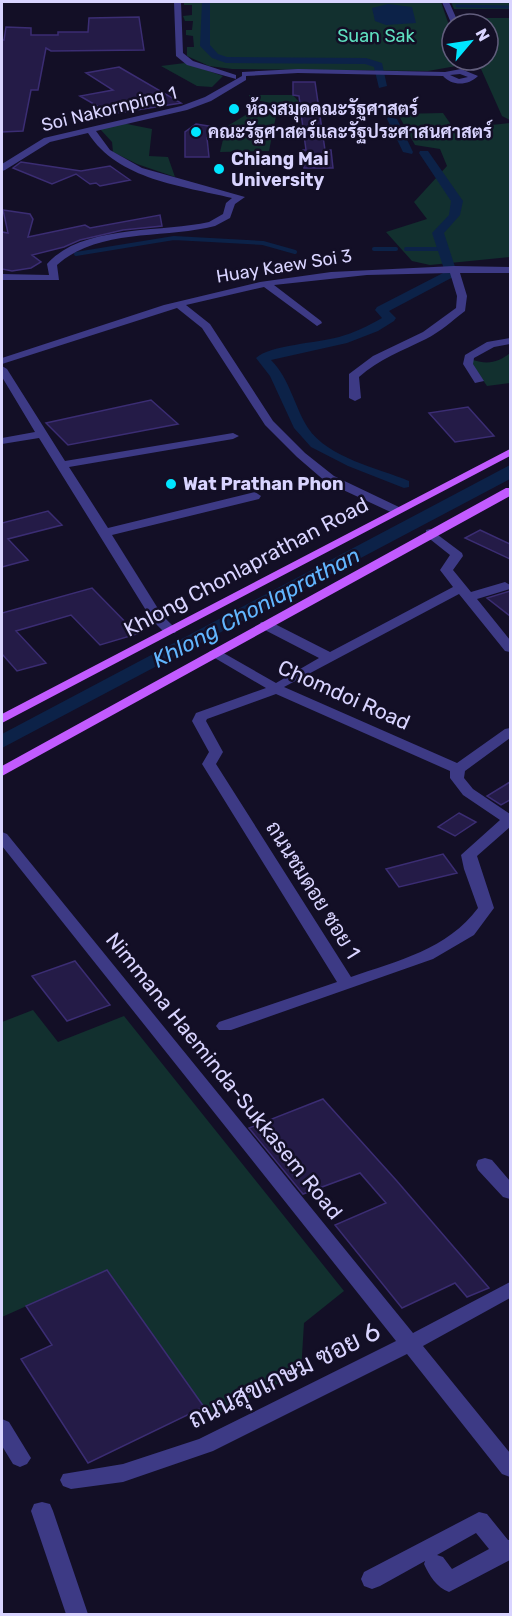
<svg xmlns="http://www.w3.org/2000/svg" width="512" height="1616" font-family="Rubik,Sarabun,sans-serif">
<rect width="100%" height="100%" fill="#130f26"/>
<!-- green -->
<path fill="#12302f" d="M184,2h257l11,32v26h9l1,5 -34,6 -196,-2 -23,-3 -22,-10v-9h7l-1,-11 -7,-1v-5h6l1,-9h-8l-2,-5 9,-1v-10h-8z
M451,2h59v7h-56z
M459,18h51v102l-8,-4 -25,-56h11v-36h-26z
M185,63l38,13 -11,11 -15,-1 -36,-20z
M249,95h44l6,7c-19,3 -31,2 -50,-4z
M257,108l20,3 -8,40 -49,1 6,-25z
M443,113l11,16 56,-6v134l-80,8 -18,-4 -26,-29 41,-13 -13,-17 33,-36 -7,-17 -25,-4 -17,-31z
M122,123l30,6 -3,27 19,1 7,20 -38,-13 -24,-12 -1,-10 -12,-13z
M510,353v30l-23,3 -15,-22 1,-4c15,5 26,2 37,-7z
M33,1010l25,32 66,-26 220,275 -40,32 -3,49 -87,44 -10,-9 -97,-137 -105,47v-295z"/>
<!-- water -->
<path fill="#0c2248" d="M388,4l24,3 4,16 -30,2 -11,-4 -3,-13z
M510,465v14l-508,269v-14z"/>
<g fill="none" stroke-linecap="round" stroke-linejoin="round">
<!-- stream-far1 -->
<path stroke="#0c2248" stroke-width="3" d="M457,6l53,1"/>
<!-- stream -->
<path stroke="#0c2248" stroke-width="4" d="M374,249h22
M406,249h36
M76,254l98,-16 89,5 32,9"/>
<!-- canal -->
<path fill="#0c2248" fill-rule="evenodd" d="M202,2h8v43l8,9 9,3 139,1 16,5 5,23 -8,2 -5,-21 -9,-3 -139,-1 -14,-5 -12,-12z
M388,117l9,2 16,33 -1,2 -9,-2 -16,-33z
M420,151h8l35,50 -3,14 -16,18 13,40 -2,3 -66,35 7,7 -2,3 -16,10 -31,12 -76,17c19,19 23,46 37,68 20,30 70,40 101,53v6l-5,1 -56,-22 -37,-19 -17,-19 -24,-52 -14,-18c14,-13 62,-15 83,-21 15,-4 29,-11 43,-19l-7,-8 2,-3 68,-35 -13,-39 17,-18 2,-14 -32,-48z"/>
</g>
<!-- building -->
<path fill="#241b47" stroke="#3b2d73" stroke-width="1.5" d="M139,17l5,33 -93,1 -5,-3 -8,42h-7l-8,41 -21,1v-92h2l2,-13 25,1v7h27v-3h30l1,-14z
M119,67l62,36 -70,11 -31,-18 33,-6 -27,-17z
M293,82h22l10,68h6l2,18h-29l-1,-18h3l-5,-37 -2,-17 -6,-1z
M196,124l37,6v7l-26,1 2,19h-24v-25z
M21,162l60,9 29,-5 20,14 -30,6 -4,-3 -6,1 -14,-10 -24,10 -39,-16z
M3,210l27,4 3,5 -5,18 57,-12 5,3 70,-13 2,11 -39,4 -43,10 -16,7 -32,8 9,7 -10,6 -19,3 -10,-2v-37l6,1z
M151,400l27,24 -110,21 -22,-22z
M468,407l26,29 -39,6 -26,-29z
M48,511l14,14 -54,14 20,21 -26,7v-44z
M480,530l30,14v15l-45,-21z
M92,588l45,46 -37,11 -29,-30 -55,16 30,32 -29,8 -15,-17v-41z
M510,591v25l-23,-18z
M510,782v18l-9,5 -14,-9z
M459,813l17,9 -21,14 -17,-9z
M443,854l14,19 -58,14 -13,-18z
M75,961l35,44 -43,16 -35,-45z
M323,1099l73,81 93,108 -22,9 -12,-14 -53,25 -67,-83 51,-22 -26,-30 -57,21 -54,-66z
M107,1270l97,137 -116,56 -67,-104 31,-14 -26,-39z"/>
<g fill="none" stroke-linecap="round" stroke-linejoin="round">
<!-- minor -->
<path fill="#3d3a85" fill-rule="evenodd" d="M174,2h7l2,51 10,8 43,14v4l-49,-14 -11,-9z
M442,2h7l10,22 -7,1z
M298,69l147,3 16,-3 17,7c-10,10 -26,10 -35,0l-145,-3 -52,3v4l-35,21 -24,9 -91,21 14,19 32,18 103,29 -10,7 -5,14 -15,8c-50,13 -117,2 -158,39l2,15h-57v-6l47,1 -2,-11c35,-40 114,-31 162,-42l14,-8 3,-11 6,-5c-49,-12 -114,-18 -144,-65l-38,9 -45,28 -3,1v-7l42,-26 137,-32 24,-9 37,-21v-4zM460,74l8,3 -9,2 -9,-4z
M454,266l56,1v6h-50l7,23 -2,15c-13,10 -25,21 -39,28 -24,12 -47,20 -67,38l2,21 -6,3 -6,-3v-24l24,-18 50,-24 33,-24 1,-12 -7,-23 -83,2 -93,10 47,36 1,2 -5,3 -53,-39 -78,18 24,19 63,97 32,32 29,23 67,32 2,3 -6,4 -71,-33 -29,-25 -32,-32 -63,-97 -25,-20 -175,56v-6l162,-53 96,-23 71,-10z
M510,338v6l-16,3 -20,11 -1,6 11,17 -9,2 -12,-19 2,-9 22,-13z
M2,366l5,3 58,92 168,-28 6,3 -6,3 -164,28 39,61 147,-36 6,4 -2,3 -147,36 50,80 15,15 -2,3h-10l-13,-13 -113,-182 -37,6v-6l33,-6 -33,-55z
M430,529l32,24 1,3 -10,14 18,22 34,-10 5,3v4l-33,10 33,41v12l-5,-1 -46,-57 -175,93 173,76 48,-34 5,-1v10l-45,33 -1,7 9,11 37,25v13l-33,29 17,52 -20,27 -41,24 -202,71h-12l-3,-4 3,-4 118,-40 -135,-218 7,-12 -17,-31 4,-8 70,-25 -58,-34 2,-3h10l56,32 43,-25 -58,-30 -2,-3 2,-3h10l59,30 123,-65 -13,-17 10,-15 -24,-19v-6zM276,694l174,77v7l13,17 37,25 -39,35 3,14 14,39c-30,41 -81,53 -127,69l-135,-213 7,-12 -17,-31 1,-2z
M2,832l5,2 406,499 97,-51v16l-87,48 87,107v24l-8,-3 -95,-120 -194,97 -90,31 -52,7 -8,-3 -3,-6 3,-6 60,-10 76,-25 197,-98 -394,-495z
M485,1158l7,2 18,21v18l-7,-2 -25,-27 -2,-5 2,-5z
M2,1419l7,3 22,36 -4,6 -7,3 -7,-3 -11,-18z
M42,1502l8,2 3,7 35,103h-22l-35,-103 3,-7z
M479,1512l8,2 21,26h2v20l-61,32c-12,-4 -20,-17 -25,-28l1,-3 -45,25 -8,3 -8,-3 -3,-7 3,-7zM476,1533l13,16 -37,20 -9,-12 -6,-2z"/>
<!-- major -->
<path fill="#c25bff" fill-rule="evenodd" d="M510,449v7l-508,267v-9z
M506,488h4v8l-508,280v-10z"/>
</g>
<!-- markers -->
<g fill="#00e5ff" stroke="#130f26" stroke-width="2">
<circle cx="234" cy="109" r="6"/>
<circle cx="196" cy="132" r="6"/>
<circle cx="219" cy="169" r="6"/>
<circle cx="171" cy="484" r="6"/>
</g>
<g text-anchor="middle" stroke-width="5" stroke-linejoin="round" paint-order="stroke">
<!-- far-park labels -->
<g font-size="18" fill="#5fe0c0" stroke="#130f26">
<text x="376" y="42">Suan Sak</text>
</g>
<!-- far-street labels -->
<g font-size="18" fill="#d9d4ff" stroke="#130f26">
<text transform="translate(109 109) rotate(-14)" y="6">Soi Nakornping 1</text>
<text transform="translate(284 266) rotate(-9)" y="6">Huay Kaew Soi 3</text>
</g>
<!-- far-poi labels -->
<g font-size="18" font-weight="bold" fill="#d9d4ff" stroke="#130f26" text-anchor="start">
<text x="246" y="115">ห้องสมุดคณะรัฐศาสตร์</text>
<text x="208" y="138">คณะรัฐศาสตร์และรัฐประศาสนศาสตร์</text>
<text x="231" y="165">Chiang Mai<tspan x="231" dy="21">University</tspan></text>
<text x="183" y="490">Wat Prathan Phon</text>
</g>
<!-- street labels -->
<g font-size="21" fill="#d9d4ff" stroke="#130f26">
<text transform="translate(246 567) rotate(-28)" y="7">Khlong Chonlaprathan Road</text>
<text transform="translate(344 695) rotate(24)" y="7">Chomdoi Road</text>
<text transform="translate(313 890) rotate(58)" y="7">ถนนชมดอย ซอย 1</text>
<text transform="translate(224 1076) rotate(51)" y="7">Nimmana Haeminda-Sukkasem Road</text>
</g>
<!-- water labels -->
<g font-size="22" font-style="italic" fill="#62b6ff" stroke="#130f26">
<text transform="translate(256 607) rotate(-28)" y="8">Khlong Chonlaprathan</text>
</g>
<!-- near-street labels -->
<g font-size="26" fill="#d9d4ff" stroke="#130f26">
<text transform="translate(284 1375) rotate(-26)" y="9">ถนนสุขเกษม ซอย 6</text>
</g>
</g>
<!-- border -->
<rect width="512" height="1616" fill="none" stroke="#d9d4ff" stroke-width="6"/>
<!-- north arrow -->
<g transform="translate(470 42) rotate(61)"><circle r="28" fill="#130f26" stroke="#625e7d" stroke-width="1.5"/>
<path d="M0-4.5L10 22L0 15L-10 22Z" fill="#00e5ff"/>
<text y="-9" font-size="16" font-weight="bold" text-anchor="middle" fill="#d9d4ff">N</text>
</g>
</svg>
